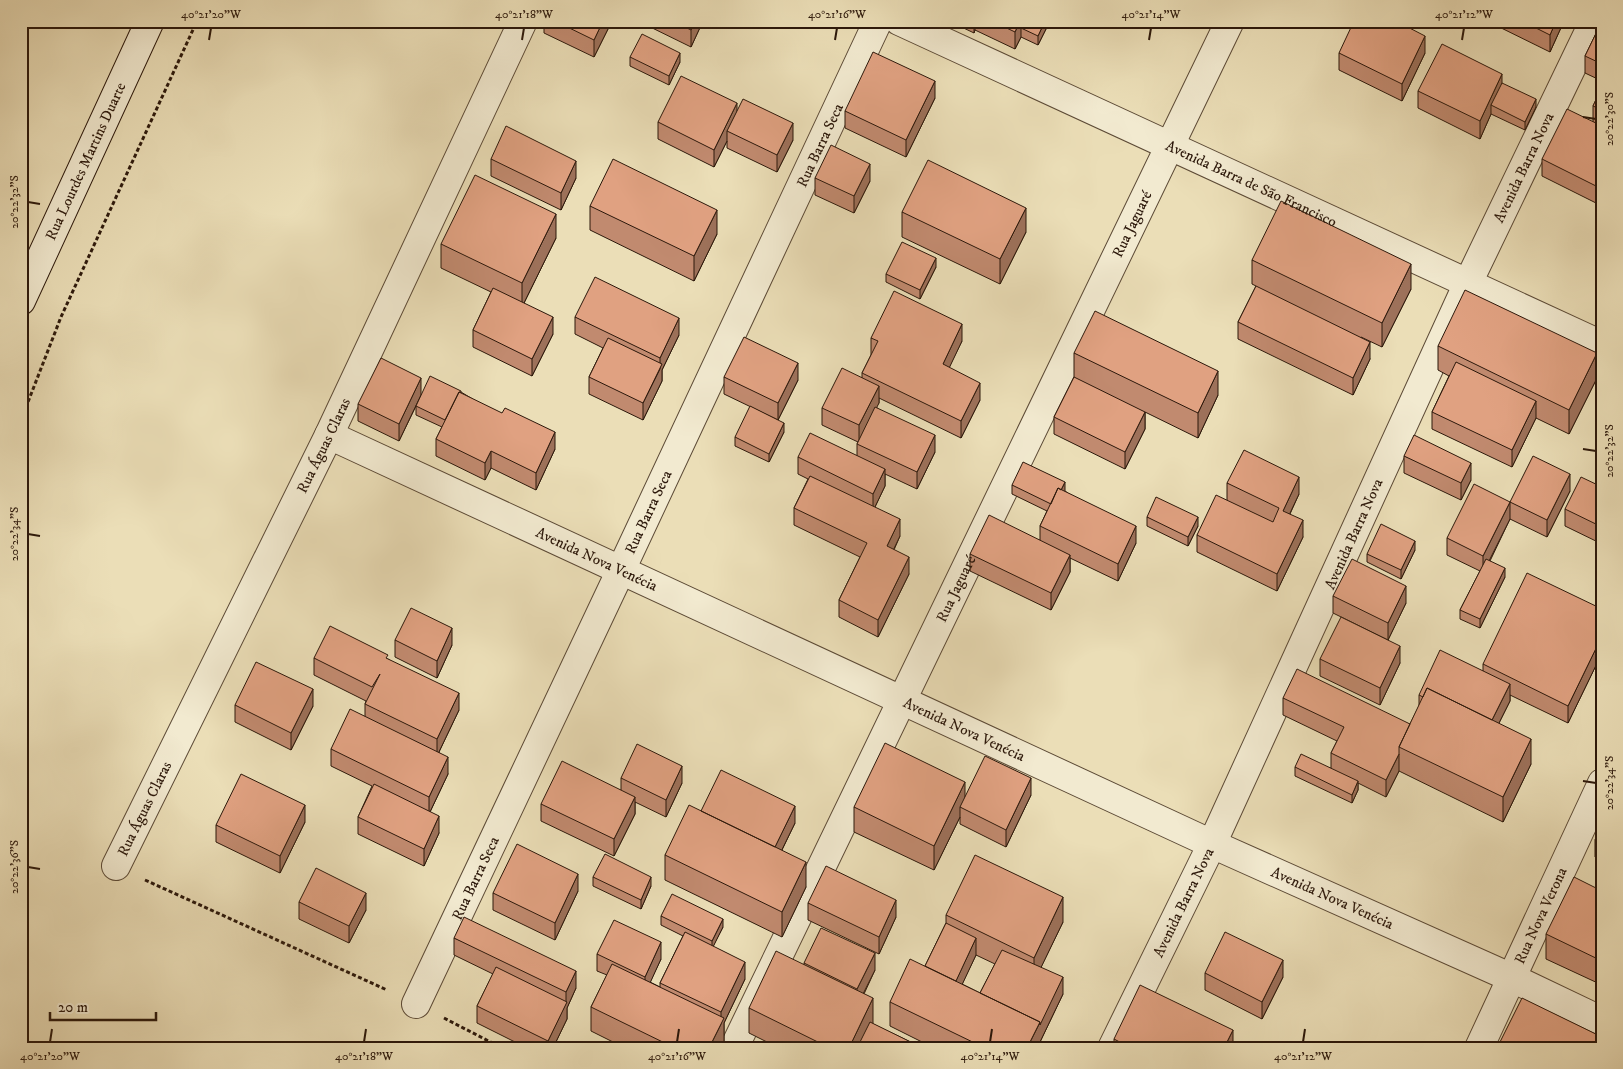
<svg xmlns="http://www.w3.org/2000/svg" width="1623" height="1069" font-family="'IM FELL DW Pica',serif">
<rect width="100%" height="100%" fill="#ebdeb7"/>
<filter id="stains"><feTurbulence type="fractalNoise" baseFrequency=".004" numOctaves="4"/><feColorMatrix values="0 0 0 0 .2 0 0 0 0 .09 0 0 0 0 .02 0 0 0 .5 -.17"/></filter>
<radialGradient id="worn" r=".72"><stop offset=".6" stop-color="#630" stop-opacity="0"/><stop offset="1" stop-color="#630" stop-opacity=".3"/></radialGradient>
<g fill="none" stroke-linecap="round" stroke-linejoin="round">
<!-- minor casing -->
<g stroke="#5c4a36" stroke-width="30">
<g id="minor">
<path id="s1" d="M899,21l703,324"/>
<path id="s2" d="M329,435l883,409 300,134 90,43"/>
<path id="s3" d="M116,866l213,-431 194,-414"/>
<path id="s4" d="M416,1004l205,-434 257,-549"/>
<path id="s5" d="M734,1048l496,-1027"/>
<path id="s6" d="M1112,1048l100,-204 256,-561 126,-262"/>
<path id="s7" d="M1479,1048l123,-265"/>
</g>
</g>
<!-- secondary casing -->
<g stroke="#2c180b" stroke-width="30">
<g id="secondary">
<path id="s8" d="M21,301l129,-280"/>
</g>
</g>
<!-- path -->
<path stroke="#2c180b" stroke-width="3" stroke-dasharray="4 2.5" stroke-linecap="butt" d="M21,420l40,-103 136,-296
M145,880l242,110
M444,1018l58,30"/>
<!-- minor -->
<use href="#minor" stroke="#f2ead0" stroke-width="28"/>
<!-- secondary -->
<use href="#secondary" stroke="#f2ead0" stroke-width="28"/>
</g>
<!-- wall -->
<path fill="#c18a6f" stroke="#2c180b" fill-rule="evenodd" d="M544,21h68l-18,36 -50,-24z
M638,21h65l-12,26z
M949,21h101l-12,24 -17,-8 -6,12 -40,-19 -1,3z
M1487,21h77l-14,31z
M1602,21v60l-17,-8v-17z
M1339,53h86l-23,48 -63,-31z
M630,57l50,5 -11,23 -39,-19z
M1602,87v119l-60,-30v-17l51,-37v-16z
M1418,91l118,16 -11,23 -34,-16 -11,25 -62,-31z
M935,98l-29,59 -61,-29v-17z
M737,111l56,29 -16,32 -50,-24v-7l-13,26 -56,-28v-17z
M491,159l85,19 -15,32 -70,-34z
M815,178l55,3 -16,32 -39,-18z
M590,206l127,28 -23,47 -104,-51z
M902,212l124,20 -26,52 -98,-47z
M556,238l-32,65 29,31 -21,42 -59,-29v-17l18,-38 -50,-24v-24z
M1252,260l159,29 -29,58 -21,-10 9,22 -17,36 -115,-56v-17l18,-36 -4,-2z
M936,267l-16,32 -34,-17v-8z
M575,317l104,18 -17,35v11l-19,39 -54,-26v-17l14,-29 -28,-14z
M871,338l91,3 -13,26 31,33 -19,38 -82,-40v5l-3,4 59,45 -18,37 -32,-15v12l-10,21 25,29 -6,14 15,24 -31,63 -39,-20v-17l21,-43 -66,-32v-17l14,-29 -10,-5v-17l59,-1v-12l1,-2 -36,-17v-17l40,-30v-5l9,-18z
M1438,346l159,32 -28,56 -33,-16 -24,49 -80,-38v-17l17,-36 -11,-6z
M1074,353l144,42 -20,43 -53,-26v17l-20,40 -71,-35v-17l20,-40z
M724,377l74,3 -20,40 -54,-26z
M461,392l94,57 -19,41 -45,-22 -6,12 -49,-24v-17l6,-12 -26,-12v-9l-17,35 -41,-20v-17l63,-9z
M784,432l-15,30 -34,-16v-9z
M1404,456l67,24 -10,20 -57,-27z
M1227,483l72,11 -9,20 13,23 -26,54 -80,-39v-17l30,-35z
M1012,485l53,6 71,52 -18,38 -48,-23v14l-19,38 -81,-39v-17l70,-14v-14l7,-15 -35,-17z
M1602,487v57l-37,-18v-17z
M1570,491l-23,46 -37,-18 -20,42 15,16 -25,51 -20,-9v-9l20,-39 -33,-16v-17l63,-36z
M1147,517l51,9 -10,20 -41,-20z
M1415,550l-14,29 -34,-17v-8z
M1333,596l73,7 -18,37 12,23 -20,42 -60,-29v-17l68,-19 -55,-27z
M1602,609v44l-34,70 -58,-28v6l-11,22 32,41 -28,58 -104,-51 -13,26 -28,-14v7l-6,13 -57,-27v-9l36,1v-15l6,-12 -54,-26v-17l127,26 9,-18v-11l64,-24v-7z
M395,640l57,5 -15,33 -42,-21z
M314,658l74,1 71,51 -20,42 9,22 -18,38 9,21 -15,33 -66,-32v-17l14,-31 -41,-20v-17l34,-33v-12l1,-3 -52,-26z
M235,705l78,1 -22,44 -56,-28z
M621,778l61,5 -16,34 -31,-15v12l-21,42 -73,-35v-17l80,-14z
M1031,795l-25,52 -46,-23v-7l-26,53 -80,-38v-25l111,-10z
M701,811l94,12 -13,27 24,37 -24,50 -117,-57v-25z
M305,822l-25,51 -64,-31v-17z
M1602,826v35l-7,-4v-17z
M593,877l58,9 -10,23 -48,-23z
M578,891l-23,49 -62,-30v-17z
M1602,891v94l-56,-26v-25z
M299,902l67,8 -17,33 -50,-24z
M808,903l88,14 -17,37 -71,-34z
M946,915l117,7 -22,45 22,27 -23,48 -1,6h-105l-44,-22v-24l35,-36 21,-43zM976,955l19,9 -15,29 -18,-9z
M661,916l62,11 -10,19 32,33 -21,44v19l-3,6h-96l-34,-17v-24l16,-32 -10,-4v-17l64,5 -11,23 10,5v-4l23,-47 -22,-11z
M454,938l122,50 -9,20v11l-14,29h-26l-50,-25v-17l16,-32 -39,-19z
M804,963l71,7 -11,24 9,30 50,24h-144l-30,-15v-25l55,-43z
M1205,973l78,4 -21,42 -57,-29z
M1114,1039l119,9h-119z"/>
<!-- shaded-wall -->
<path fill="#9d715a" stroke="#2c180b" d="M603,21h9l-18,36v-17z
M695,21h8l-12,26v-17z
M974,21h1v9l-1,3z
M1020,21h9l-8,7v9l-6,12v-17z
M1045,21h5l-12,24v-9z
M1556,21h8l-14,31v-17z
M1425,36v17l-23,48v-17z
M680,53v9l-11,23v-9z
M1502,74v17l-11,14v9l-11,25v-18z
M935,81v17l-29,59v-17z
M1536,99v8l-11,23v-8z
M737,103v17l-10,11v10l-13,26v-17z
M793,123v17l-16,32v-17z
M576,161v17l-15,32v-17z
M870,164v17l-16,32v-17z
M1026,208v24l-26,52v-25z
M717,210v24l-23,47v-25z
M556,214v24l-34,69v-24z
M936,258v9l-16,32v-9z
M1411,264v25l-29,58v-24z
M553,317v17l-21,42v-17z
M679,318v17l-17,35v11l-19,39v-17l17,-34v-11z
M962,324v17l-19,40v-17z
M1370,342v17l-17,36v-17z
M1597,353v25l-28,56v-24z
M798,363v17l-20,40v-17z
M1218,371v24l-20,43v-25z
M421,378v17l-22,46v-17z
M980,383v17l-19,38v-17z
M879,386v17l-20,39v-17z
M1536,401v17l-24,49v-17z
M1145,412v17l-20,40v-17z
M784,423v9l-15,30v-8z
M555,432v17l-19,41v-17z
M935,435v17l-18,37v-17z
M491,451v17l-6,12v-17z
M1471,463v17l-10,20v-17z
M885,469v17l-12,25v-17z
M1570,474v17l-23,46v-17z
M1299,477v17l-16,34v-17z
M1065,482v9l-11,23v-9z
M1510,502v17l-27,54v-17z
M1198,517v9l-10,20v-9z
M900,519v17l-13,27v-17z
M1303,520v17l-26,54v-17z
M1136,526v17l-18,38v-17z
M1415,541v9l-14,29v-9z
M1070,555v17l-19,38v-17z
M909,557v17l-31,63v-17z
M1505,568v9l-25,51v-9z
M1406,586v17l-18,37v-17z
M452,628v17l-15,33v-17z
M1602,636v17l-34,70v-17z
M1400,646v17l-20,42v-17z
M1510,684v17l-21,42v-17z
M313,689v17l-22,44v-17z
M459,693v17l-22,46v-17z
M1531,739v25l-28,58v-25z
M1399,754v17l-13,26v-17z
M448,757v17l-19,40v-17z
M682,766v17l-16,34v-17z
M1031,778v17l-25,52v-17z
M1358,781v9l-6,13v-8z
M965,782v25h-5v10l-26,53v-24z
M635,797v17l-21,42v-17z
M305,805v17l-25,51v-17z
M795,806v17l-23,47v-17z
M439,816v17l-15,33v-17z
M806,862v25l-24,50v-25z
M578,874v17l-23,49v-17z
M651,877v9l-10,23v-9z
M366,893v17l-17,33v-17z
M1063,897v25l-29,60v-24z
M896,900v17l-17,37v-17z
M723,919v8l-11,22v-8z
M976,938v17l-23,49v-17z
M661,942v17l-16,35v-17z
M875,953v17l-18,36v-17z
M1283,960v17l-21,42v-17z
M745,962v17l-21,44v19l-3,6h-12l12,-24v-12z
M576,971v17l-9,20v11l-14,29h-5v-7l18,-38v-11z
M1063,977v17l-23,48 -1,6h-12z
M873,998v25l-12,25h-12z
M1233,1030v18h-9z"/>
<!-- building -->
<path fill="#e0a181" stroke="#2c180b" d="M555,21h48l-9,19z
M673,21h22l-4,9z
M992,21h28l-5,11z
M1025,21h20l-7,15 -17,-8z
M1354,21h42l29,15 -23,48 -63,-31z
M1522,21h34l-6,14z
M1602,21v43l-17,-8z
M642,34l38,19 -11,23 -39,-19z
M1442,44l60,30 -22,47 -62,-30z
M873,52l62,29 -29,59 -61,-29z
M681,76l56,27 -23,47 -56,-28z
M1502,83l34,16 -11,23 -34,-17z
M1602,87v23l-9,-4z
M743,99l50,24 -16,32 -50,-24z
M1567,109l35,17v63l-60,-30z
M506,126l70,35 -15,32 -70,-34z
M831,145l39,19 -16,32 -39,-18z
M613,159l104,51 -23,46 -104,-50z
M928,160l98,48 -26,51 -98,-47z
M475,175l81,39 -34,69 -81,-39z
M1281,201l130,63 -29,59 -130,-63z
M902,242l34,16 -16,32 -34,-16z
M595,277l84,41 -19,40 -85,-41z
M1256,286l114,56 -17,36 -115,-56z
M493,288l60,29 -21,42 -59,-29z
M1465,290l132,63 -28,57 -131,-64z
M894,291l68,33 -19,40 37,19 -19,38 -99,-48 16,-32 -7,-3z
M1095,311l123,60 -20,42 -124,-60z
M744,337l54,26 -20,40 -54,-26z
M608,338l54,26 -19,39 -54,-26z
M381,358l40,20 -22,46 -41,-20z
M1456,362l80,39 -24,49 -80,-38z
M842,368l37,18 -20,39 -37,-17z
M430,376l31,15v1h-2l-14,28 -29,-14z
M1074,377l71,35 -20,40 -71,-35z
M459,392l43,21 3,-5 50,24 -19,41 -45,-22 -6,12 -49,-24z
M750,406l34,17 -15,31 -34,-17z
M875,407l60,28 -18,37 -60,-28z
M810,433l75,36 -12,25 -75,-37z
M1414,435l57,28 -10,20 -57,-27z
M1244,450l55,27 -16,34 20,9 -26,54 -80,-39 19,-40 57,27 6,-14 -52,-25z
M1533,456l37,18 -23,46 -37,-18z
M1023,462l42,20 -4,8 -3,-2 -7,16 -39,-19z
M810,476l90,43 -13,27 22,11 -31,63 -39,-20 28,-57 -73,-35z
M1581,477l21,10v40l-37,-18z
M1474,484l36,18 -27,54 -36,-18z
M1058,488l78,38 -18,38 -78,-38z
M1156,497l42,20 -10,20 -41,-20z
M989,515l81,40 -19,38 -81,-39z
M1381,524l34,17 -14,29 -34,-16z
M1352,559l54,27 -18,37 -55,-27z
M1486,559l19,9 -25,51 -20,-9z
M1527,573l75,36v27l-34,70 -85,-42z
M411,608l41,20 -15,33 -42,-21z
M1341,617l59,29 -20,42 -60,-29z
M330,626l58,29 -2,3 73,35 -22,46 -72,-35 15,-30 -8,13 -58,-29z
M1440,650l70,34 -18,36 -65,-32 -4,9 -4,-2z
M256,662l57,27 -22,44 -56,-28z
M1297,669l113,55 -11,23v7l-13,26 -55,-27 13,-26 -61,-29z
M1427,688l104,51 -28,58 -104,-50z
M350,709l98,48 -19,40 -98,-48z
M885,743l80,39 -31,64 -80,-39z
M637,744l45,22 -16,34 -45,-22z
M1301,754l57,27 -6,14 -57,-28z
M985,756l46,22 -25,52 -46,-23z
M562,761l73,36 -21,42 -73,-35z
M721,770l74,36 -20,41 -74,-36z
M241,774l64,31 -25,51 -64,-31z
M374,784l65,32 -15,33 -66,-32z
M689,805l117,57 -24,50 -117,-57z
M1602,826v18l-7,-4z
M517,844l61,30 -23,49 -62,-30z
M605,854l46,23 -10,23 -48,-23z
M975,855l88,42 -29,61 -88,-43z
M826,866l70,34 -17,37 -71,-34z
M316,868l50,25 -17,33 -50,-24z
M1574,877l28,14v70l-56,-27z
M672,894l51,25 -11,22 -51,-25z
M464,917l112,54 -10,21 -112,-54z
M614,920l47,22 -16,35 -48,-23z
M946,923l30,15 -20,43 -31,-15z
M821,928l54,25 -18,36 -53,-26z
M685,932l60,30 -24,50 -61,-29z
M1225,932l58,28 -21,42 -57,-29z
M1002,950l61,27 -23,48v-3l-60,-29z
M776,951l97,47 -24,50h-19l-81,-40z
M910,959l130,63 -13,26h-42l-95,-46z
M612,964l112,54 -15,30h-34l-84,-41z
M496,967l71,35 -19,39 -71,-35z
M1140,985l93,45 -9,18h-93l-17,-9z
M1522,998l80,39v11h-105z
M870,1022l53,26h-66z
M769,1044l9,4h-11z"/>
<!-- ticks -->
<path fill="none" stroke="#2c180b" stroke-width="2" d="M209,40l2,-12M522,40l2,-12M835,40l2,-12M1149,40l2,-12M1462,40l2,-12M1583,117l13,2M28,202l12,2M1583,449l13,2M28,534l12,2M1583,781l13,2M28,867l12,2M50,1042l2,-13M364,1042l2,-13M677,1042l2,-13M990,1042l2,-13M1303,1042l2,-13"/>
<g text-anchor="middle" stroke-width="5" stroke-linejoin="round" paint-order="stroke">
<!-- street labels -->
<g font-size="15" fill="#2c180b" stroke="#f2ead0">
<text dy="5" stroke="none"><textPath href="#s4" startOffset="949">Rua Barra Seca</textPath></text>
<text dy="5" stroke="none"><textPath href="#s8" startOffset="154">Rua Lourdes Martins Duarte</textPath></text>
<text dy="5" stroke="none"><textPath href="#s6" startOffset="972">Avenida Barra Nova</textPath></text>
<text dy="5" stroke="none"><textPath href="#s1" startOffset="388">Avenida Barra de São Francisco</textPath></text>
<text dy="5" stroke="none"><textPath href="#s5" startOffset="915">Rua Jaguaré</textPath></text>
<text dy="5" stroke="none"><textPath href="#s3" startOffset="469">Rua Águas Claras</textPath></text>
<text dy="5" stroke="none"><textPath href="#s4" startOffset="544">Rua Barra Seca</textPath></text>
<text dy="5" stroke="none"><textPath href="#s6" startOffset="568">Avenida Barra Nova</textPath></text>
<text dy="5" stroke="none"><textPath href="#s2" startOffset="295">Avenida Nova Venécia</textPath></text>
<text dy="5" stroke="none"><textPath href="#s5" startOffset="510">Rua Jaguaré</textPath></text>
<text dy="5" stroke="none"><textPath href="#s2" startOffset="700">Avenida Nova Venécia</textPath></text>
<text dy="5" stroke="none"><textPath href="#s3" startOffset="64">Rua Águas Claras</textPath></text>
<text dy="5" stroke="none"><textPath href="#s4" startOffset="139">Rua Barra Seca</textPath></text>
<text dy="5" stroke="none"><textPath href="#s2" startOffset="1105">Avenida Nova Venécia</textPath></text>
<text dy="5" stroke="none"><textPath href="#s6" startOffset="162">Avenida Barra Nova</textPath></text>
<text dy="5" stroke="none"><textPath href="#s7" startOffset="146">Rua Nova Verona</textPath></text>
</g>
</g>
<!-- margin -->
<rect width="1623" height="1069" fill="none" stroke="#ebdeb7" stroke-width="55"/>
<!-- scale -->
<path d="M50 1012v8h106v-8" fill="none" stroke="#2c180b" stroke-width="2.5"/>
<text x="58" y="1012" font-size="15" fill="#2c180b" stroke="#f2ead0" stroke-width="4" paint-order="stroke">20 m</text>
<rect x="28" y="28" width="1568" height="1014" fill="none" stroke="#2c180b" stroke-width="2"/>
<g font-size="12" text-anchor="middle" fill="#2c180b">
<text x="211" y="18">40°21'20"W</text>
<text x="524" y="18">40°21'18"W</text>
<text x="837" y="18">40°21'16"W</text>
<text x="1151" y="18">40°21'14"W</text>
<text x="1464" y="18">40°21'12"W</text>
<text transform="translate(1609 119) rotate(-90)" y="4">20°22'30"S</text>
<text transform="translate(14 202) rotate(-90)" y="4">20°22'32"S</text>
<text transform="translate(1609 451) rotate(-90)" y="4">20°22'32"S</text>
<text transform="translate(14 534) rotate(-90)" y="4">20°22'34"S</text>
<text transform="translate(1609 783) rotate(-90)" y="4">20°22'34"S</text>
<text transform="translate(14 867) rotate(-90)" y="4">20°22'36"S</text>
<text x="50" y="1060">40°21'20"W</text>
<text x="364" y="1060">40°21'18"W</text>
<text x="677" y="1060">40°21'16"W</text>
<text x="990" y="1060">40°21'14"W</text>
<text x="1303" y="1060">40°21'12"W</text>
</g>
<rect width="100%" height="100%" filter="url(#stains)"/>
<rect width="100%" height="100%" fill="url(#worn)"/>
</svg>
